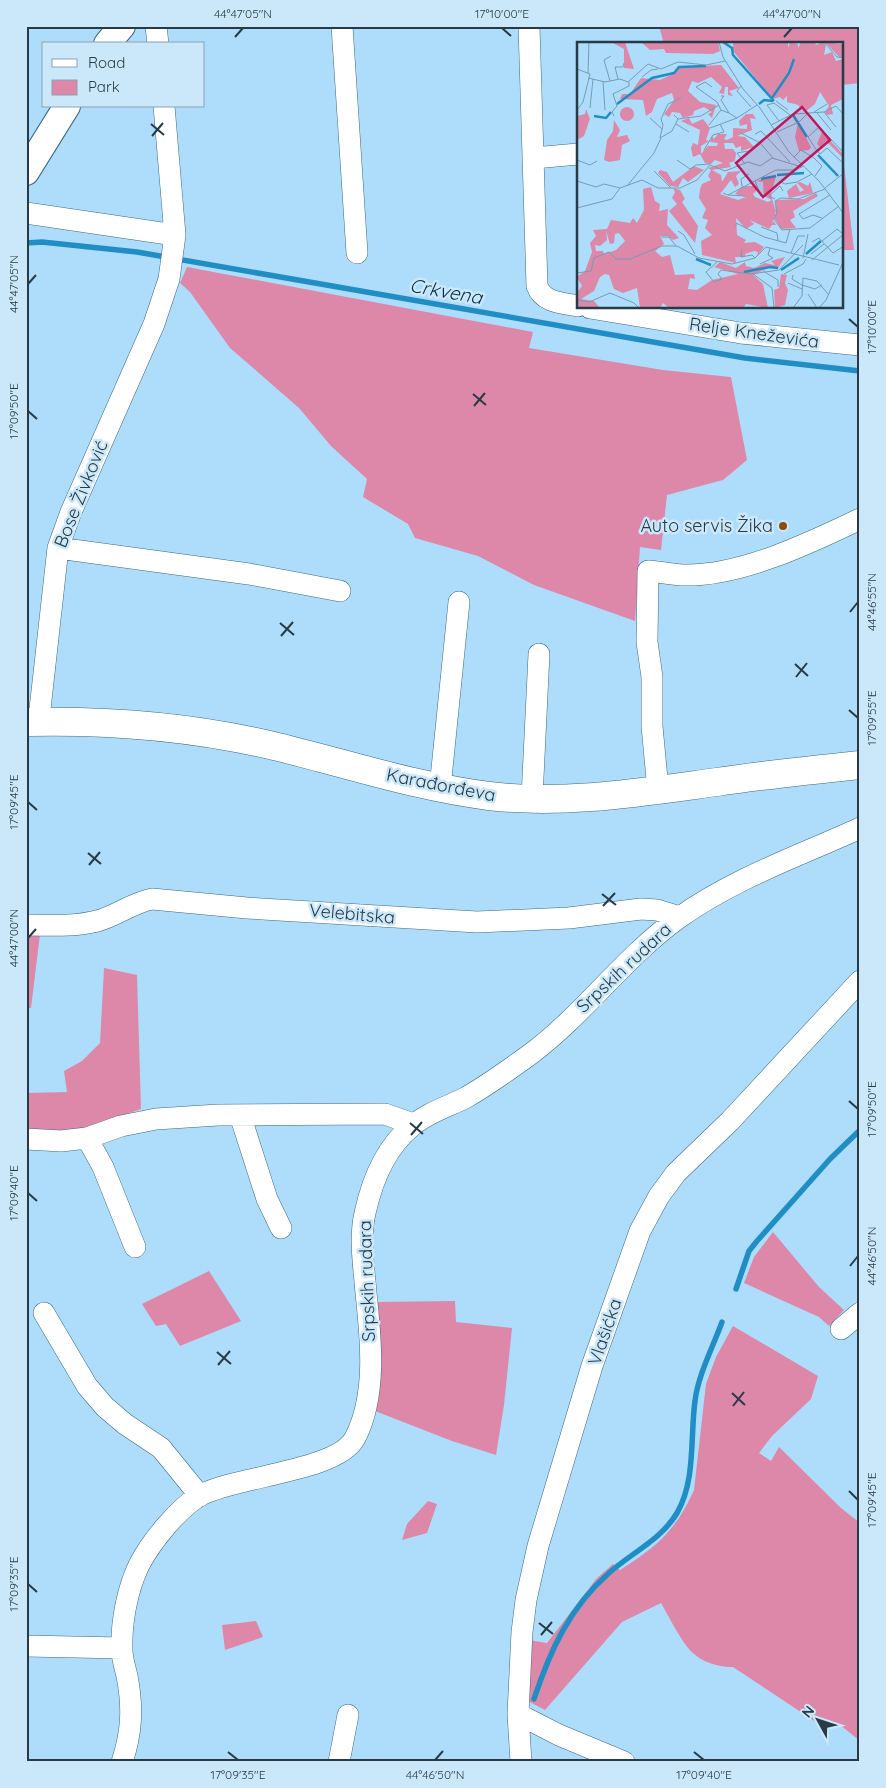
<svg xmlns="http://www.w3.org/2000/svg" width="886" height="1788" font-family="Quicksand,sans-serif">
  <rect width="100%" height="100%" fill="#adddfb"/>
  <path fill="#dd88a9" d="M659,26H860V83L842,85V44H664Z
    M842,148L854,250H842Z
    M187,267L533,332L529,348L663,370L731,377L747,460L723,480L667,495L661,550L640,547L635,621L534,585L478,556L415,538L408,524L363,497L367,479L331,446L299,408L230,348L190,292L180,283Z
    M26,931L40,934L31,1008H26Z
    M104,968L137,975L141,1109L83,1129L56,1132H26V1093L67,1092L64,1071L82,1061L100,1043Z
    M773,1232L819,1287L844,1310L829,1326L819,1317L744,1283L754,1257Z
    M209,1271L241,1321L180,1346L166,1324L156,1326L142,1304Z
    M455,1301L456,1322L512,1328L504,1405L496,1455L452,1441L375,1411L377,1302Z
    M733,1326L818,1376L811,1399L772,1436L759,1453L771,1461L779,1447L841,1508L860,1523V1741L839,1724L825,1728L733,1667C721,1668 702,1662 693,1653C683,1645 668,1615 661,1603L622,1622L545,1710L526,1700L528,1640L547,1643L597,1578L613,1564L620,1570C657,1546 675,1532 694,1490L706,1384L716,1357Z
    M428,1501L437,1504L427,1533L402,1540L407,1524Z
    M256,1621L263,1637L225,1650L222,1625Z"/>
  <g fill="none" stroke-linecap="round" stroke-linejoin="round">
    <path stroke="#208ec4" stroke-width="5.5" d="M26,243L42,242L137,252L745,358L860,371
      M736,1289L749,1251L757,1241L830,1159L860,1130
      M534,1699C550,1651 569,1608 609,1573C631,1553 661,1540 677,1513C696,1480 690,1437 695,1401C698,1375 713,1347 722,1322"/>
    <g stroke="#3d6983" stroke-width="22">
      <path id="minor" d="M156,26L158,44
        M342,26L357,253
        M529,26L537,286C543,303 563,303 578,306
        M534,158L578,154
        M26,213L175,235
        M590,308L741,333L860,345
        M58,548L249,574L340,591
        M41,722L40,709L58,548L71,512L154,324L169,279L175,235L164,106
        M440,788L459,602
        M658,790L652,726V677L647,642L648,571C659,572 671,574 682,575C739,577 810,543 860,519
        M532,798L539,654
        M26,925C50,925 74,927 97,921C116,916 132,903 152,899L247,908L477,922L569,918L641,909L657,910L680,917
        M240,1115L267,1199L281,1228
        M87,1138L103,1167L135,1247
        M26,1139L61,1141L87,1138L121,1126L156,1119L218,1115L385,1114L413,1124
        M44,1313L87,1386L105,1407L125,1424L161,1448L200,1496
        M841,1329L860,1313
        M26,1646L122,1648
        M518,1714L559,1735L624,1762
        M122,1762C132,1732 133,1707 127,1676C125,1667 122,1659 122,1650C121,1623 127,1590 139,1565C151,1542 178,1508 201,1495C237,1476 338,1471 355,1438C377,1396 371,1339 366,1293C364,1267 359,1239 365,1213C372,1181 386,1147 412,1126C427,1113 447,1107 465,1098C488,1085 510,1069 532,1053C585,1013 625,956 680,917C735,878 799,856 860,828
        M339,1762L348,1715
        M521,1762L518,1714L522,1632L526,1600L538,1546L592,1366L640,1231L659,1196L676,1173L730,1121L860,981"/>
    </g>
    <g stroke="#3d6983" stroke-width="28">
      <path id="tertiary" d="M107,44L122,26
        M26,172L67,106"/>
    </g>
    <g stroke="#3d6983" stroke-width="29">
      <path id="primary" d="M26,722C111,720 196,727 278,747C348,764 417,787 489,796C564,805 642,792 717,782C764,775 812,770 860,765"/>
    </g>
    <use href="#minor" stroke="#fff" stroke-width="21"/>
    <use href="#tertiary" stroke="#fff" stroke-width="26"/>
    <use href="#primary" stroke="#fff" stroke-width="28"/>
  </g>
  <path fill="none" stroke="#273a46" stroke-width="2" d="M502,28L511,36M235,37L243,28M784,37L792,28M151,124L164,135M152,136L163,123M28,284L36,275M849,319L858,327M473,394L486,405M474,406L485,393M28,411L37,419M850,612L858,602M280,623L294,635M281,636L293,622M795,664L808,676M796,677L807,663M849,710L858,718M28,802L37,810M88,853L101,864M89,865L100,852M602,894L616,905M603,906L615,893M28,938L36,929M849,1101L858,1109M410,1123L423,1134M411,1135L422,1122M28,1193L37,1201M850,1266L858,1256M217,1352L231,1364M218,1365L230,1351M732,1393L745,1405M733,1406L744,1392M849,1491L858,1500M28,1584L37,1592M539,1623L553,1634M541,1635L552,1622M228,1752L238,1760M694,1752L704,1760M435,1760L443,1751"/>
  <circle fill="#8a4a12" stroke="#cbe8fa" stroke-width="2" cx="783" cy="526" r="5"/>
  <g text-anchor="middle" stroke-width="5" stroke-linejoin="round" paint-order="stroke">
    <g font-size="18" fill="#273a46" stroke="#cbe8fa">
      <text transform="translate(754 333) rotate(8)" y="6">Relje Kneževića</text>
      <text transform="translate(81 494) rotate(-68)" y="6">Bose Živković</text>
      <text transform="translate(441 785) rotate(11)" y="6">Karađorđeva</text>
      <text transform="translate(352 914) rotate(5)" y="6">Velebitska</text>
      <text transform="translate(624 968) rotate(-43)" y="6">Srpskih rudara</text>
      <text transform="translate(367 1281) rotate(-92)" y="6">Srpskih rudara</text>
      <text transform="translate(605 1332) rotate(-71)" y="6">Vlašićka</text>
    </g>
    <g font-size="18" fill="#273a46" stroke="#cbe8fa" text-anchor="end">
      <text x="773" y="532">Auto servis Žika</text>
    </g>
    <g font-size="19" font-style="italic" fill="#022f45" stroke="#cbe8fa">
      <text transform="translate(446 291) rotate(10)" y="7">Crkvena</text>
    </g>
  </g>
  <g transform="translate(577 42)">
    <rect width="266" height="266" fill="#adddfb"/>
    <path d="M34,0H48L57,27L47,26V7ZM64,0H141L143,9L136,12L89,11L87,7L73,8ZM156,0H211V6L213,0L221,2V6L224,0H238L239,3L246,0L249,3L247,13L255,10L259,19L266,17V57L254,63L256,72L250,73L248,70L252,64L243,50L238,62L228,70L221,63L210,60V54L206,58L203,55L196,57L198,54L195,56L156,9ZM248,0L265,2L266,16H263ZM144,23L162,46L152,49L156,54L151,53V45H148L147,52L142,51L145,45L134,35L121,41L115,39L111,49L123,60L139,63L135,76L131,72L135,70L127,65L117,69L116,73L106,76L103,71L95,70L92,75L87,72L97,58L95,51L80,57L75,70L69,74L66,58L43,57L45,52H53L64,36L83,38L98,31L103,25ZM43 72a7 7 0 1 1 14 0a7 7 0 1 1-14 0ZM9,67L13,77L7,94L0,98V74L8,72ZM169,72H176L179,77L173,76L175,88L160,94L168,95L177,105L164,109V104L159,106L156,101H147L148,107H156L159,111L158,119L152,121L154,125L135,128L144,133L145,140L151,130L164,129L159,134L162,142L158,145L154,138L143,152L161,158L169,155L158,152L165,144H179L180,148L176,152L178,155L191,160L195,158L187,154L186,140L179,139L199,134L194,152L199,171L195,182L197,179L199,183H195L192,187L173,178L177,182L169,187L159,176L160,193L169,198L167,201L178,200L187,205L180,214L181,210L177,209L168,212V215H158L159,221L125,213L124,199L135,193L128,186L131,178L125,176L129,167L122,156L123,147L125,142L134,138L131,134L134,128L131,126L146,121L138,118L134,122L128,121L123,112L116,115L114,106L116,101L121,103L123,88L104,79L112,76L115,82L126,77L133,86L129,98L132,99L124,104V112L131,104H140L141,101L133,100L135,94L137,97L141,92H150L147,97L150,98L156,95V86L170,87V82L163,84L162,79ZM37,78L43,88L40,95L50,93L53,99L45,103L43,118L32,120L27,118L30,98L36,89ZM221,81L234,105L232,108L222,109L218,95ZM245,90L266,112V116L249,99L243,105L240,102ZM117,124L127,128L111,140L106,136L101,145L93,144L81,131L83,128L90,130L96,140ZM223,140L231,144L233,140L236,151L212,156L210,149L219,142L223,150L227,148L220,141ZM74,145L78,159L83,162L82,169L91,167L90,183L102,196L96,198L91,194H83L87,202L78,209L85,215L93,213L98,233L117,232L118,237L113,236L111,247L120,248L135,238L161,232L137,225L134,228L143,220L159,226L168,220L169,224L177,226L188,221L198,223L194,219L208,215L201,226L194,225L176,233L186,242L191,266L169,262L166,266H92L86,261L83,266H63L60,246L46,251L37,247L32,233L28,232L23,235L17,249L4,257L17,259L22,265L0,266V250L5,244L0,235L8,229L15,210L13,201L19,194L16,188L30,187L34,178L53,181L56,176L60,181L67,168L66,147ZM29,189L33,202L37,201L38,192L42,191L48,199L39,208L27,212L26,209H19L18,203L23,204L30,198ZM96,146L103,148L108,157L105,160L121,184L118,201L92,169L100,162L95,156L98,150ZM239,151L241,154L216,169L218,175L213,178L219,186L204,187L198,177L199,158L227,157ZM204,232L210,233L208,241L211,248L208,263L198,266L197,248L202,246Z" fill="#dd88a9" fill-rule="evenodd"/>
    <path fill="none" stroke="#208ec4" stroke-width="2.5" d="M146,0L155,6L156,13L197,59M195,56L212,31L217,17M40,62L75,36L97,31L102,25L129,24M182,62L187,58L196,59M216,73L230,95M17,74L29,76L34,70M241,113L261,134M200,133L227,131M184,137L199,134M229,212L244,199M119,217L134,223M204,228L222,216M167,230L192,225L201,226"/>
    <path fill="none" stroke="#779cb3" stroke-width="1" d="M142,0L146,15L166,47L183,66L212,110L242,139L267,172M247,0L260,15L267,16M0,27L13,32L6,60L0,68M11,31L12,0M65,35L74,28L81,27M11,36L28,40L43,37L51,40L71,22L84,27L101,20L129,23L148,19M41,37L38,25H46L47,21M26,39L28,68M33,39L27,18L34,14M164,44L160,49L174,65M135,45L128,40L119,45L140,60L144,68M144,54H147L144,58L152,71L160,76L180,63M199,59L211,68M13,66L16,37M237,70L250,62M247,70L259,85M229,71L267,111M240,71L254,88M97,73L101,77L124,74L142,63M37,74L35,70L40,64L36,52L52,44V40M73,76L85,87M101,77L95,89L83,96L86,83L84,77L91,62L104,56M202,79L190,63L197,61L213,73M99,82L112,90M132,83L144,68L152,71M194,83L216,72L247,70L259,64L267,73M242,85L231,95L238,106L243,112L250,106L267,122M133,86L160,76M200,90L222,80L230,72M164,91L183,101L196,116M178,92L184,89L213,120M127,108L136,93L147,90L143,82M217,115L224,108L237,116L245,124L238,134M0,118L13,123L20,119M100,118L113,127L119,123L133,122M168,122L160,111L171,109M77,129L94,146M0,139L19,145L27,142L43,146M178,139L184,154M202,139L208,142L220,140L235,132M50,144L77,111L84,96M165,144L164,137L172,132M248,146L267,131M146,151L151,153L199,128H219L226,124M151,153L168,154M204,156L198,159L200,171L197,177L205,188L233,186L262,164M204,156L221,157L248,147M198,157L192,154L203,144L206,149M0,166L35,157L43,146L65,138L81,146H103L120,138L133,123L148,129L171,120L183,124L195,116L225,125M245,176L236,173L226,177L222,172L253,153M159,184V181L187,195L209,201L213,187M184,185L200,191L201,199M101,189L107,193L118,212M84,195H92L99,204M245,199L260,187L267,193M235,200L242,196L256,211L267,204M165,207L164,215L175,213L178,216M214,211L221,194H228M234,212L247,202M226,216L231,192M235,218L267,192M140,220L129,230L137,240L145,237L141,232L144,228L174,232L202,228L226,203M183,222L196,216L191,213L193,206M186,229L201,238V245M0,231L14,229L17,216L32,210L39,217H53L85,204H100L122,216L155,222L178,216L189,205L262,223M176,232L195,246L197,266M207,232L226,222L229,217M216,233L215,237L225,243L238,247L245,243M211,241L225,247M231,252L240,266M0,258L12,260L33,251L57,261L62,266M216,266L225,254L226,236L240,239L251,252M242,266L249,258L267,218"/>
    <path fill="#c2185b" fill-opacity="0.15" stroke="#c2185b" stroke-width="2.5" d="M225,65L253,98L186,155L159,121Z"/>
    <rect width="266" height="266" fill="none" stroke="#273a46" stroke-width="2.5"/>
  </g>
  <rect width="886" height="1788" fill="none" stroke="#cbe8fa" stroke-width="55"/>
  <rect x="42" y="42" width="162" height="65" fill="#cbe8fa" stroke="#89a2b2"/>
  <rect x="52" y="59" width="25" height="8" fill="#ffffff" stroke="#89a2b2"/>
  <text x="88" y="68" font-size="15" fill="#273a46">Road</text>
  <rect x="52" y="80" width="25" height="15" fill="#dd88a9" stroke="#89a2b2"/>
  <text x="88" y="92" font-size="15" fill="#273a46">Park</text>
  <g transform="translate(818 1720) rotate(310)" stroke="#cbe8fa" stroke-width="4" paint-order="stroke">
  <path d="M0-4L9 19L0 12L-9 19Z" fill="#273a46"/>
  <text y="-8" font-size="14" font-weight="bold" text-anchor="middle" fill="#273a46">N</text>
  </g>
  <rect x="28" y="28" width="830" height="1732" fill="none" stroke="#273a46" stroke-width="2"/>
  <g font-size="12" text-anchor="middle" fill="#273a46">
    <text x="243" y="18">44°47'05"N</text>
    <text x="502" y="18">17°10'00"E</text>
    <text x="792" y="18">44°47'00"N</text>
    <text transform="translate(14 284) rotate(-90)" y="4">44°47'05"N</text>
    <text transform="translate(872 327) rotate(-90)" y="4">17°10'00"E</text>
    <text transform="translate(14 411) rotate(-90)" y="4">17°09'50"E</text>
    <text transform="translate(872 602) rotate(-90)" y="4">44°46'55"N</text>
    <text transform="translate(872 718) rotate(-90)" y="4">17°09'55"E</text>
    <text transform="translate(14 802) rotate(-90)" y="4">17°09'45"E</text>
    <text transform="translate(14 938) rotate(-90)" y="4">44°47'00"N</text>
    <text transform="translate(872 1109) rotate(-90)" y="4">17°09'50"E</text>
    <text transform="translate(14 1193) rotate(-90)" y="4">17°09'40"E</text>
    <text transform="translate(872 1256) rotate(-90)" y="4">44°46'50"N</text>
    <text transform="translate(872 1500) rotate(-90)" y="4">17°09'45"E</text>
    <text transform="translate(14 1584) rotate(-90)" y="4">17°09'35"E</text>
    <text x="238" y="1779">17°09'35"E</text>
    <text x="435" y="1779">44°46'50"N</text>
    <text x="704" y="1779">17°09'40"E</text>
  </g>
</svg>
